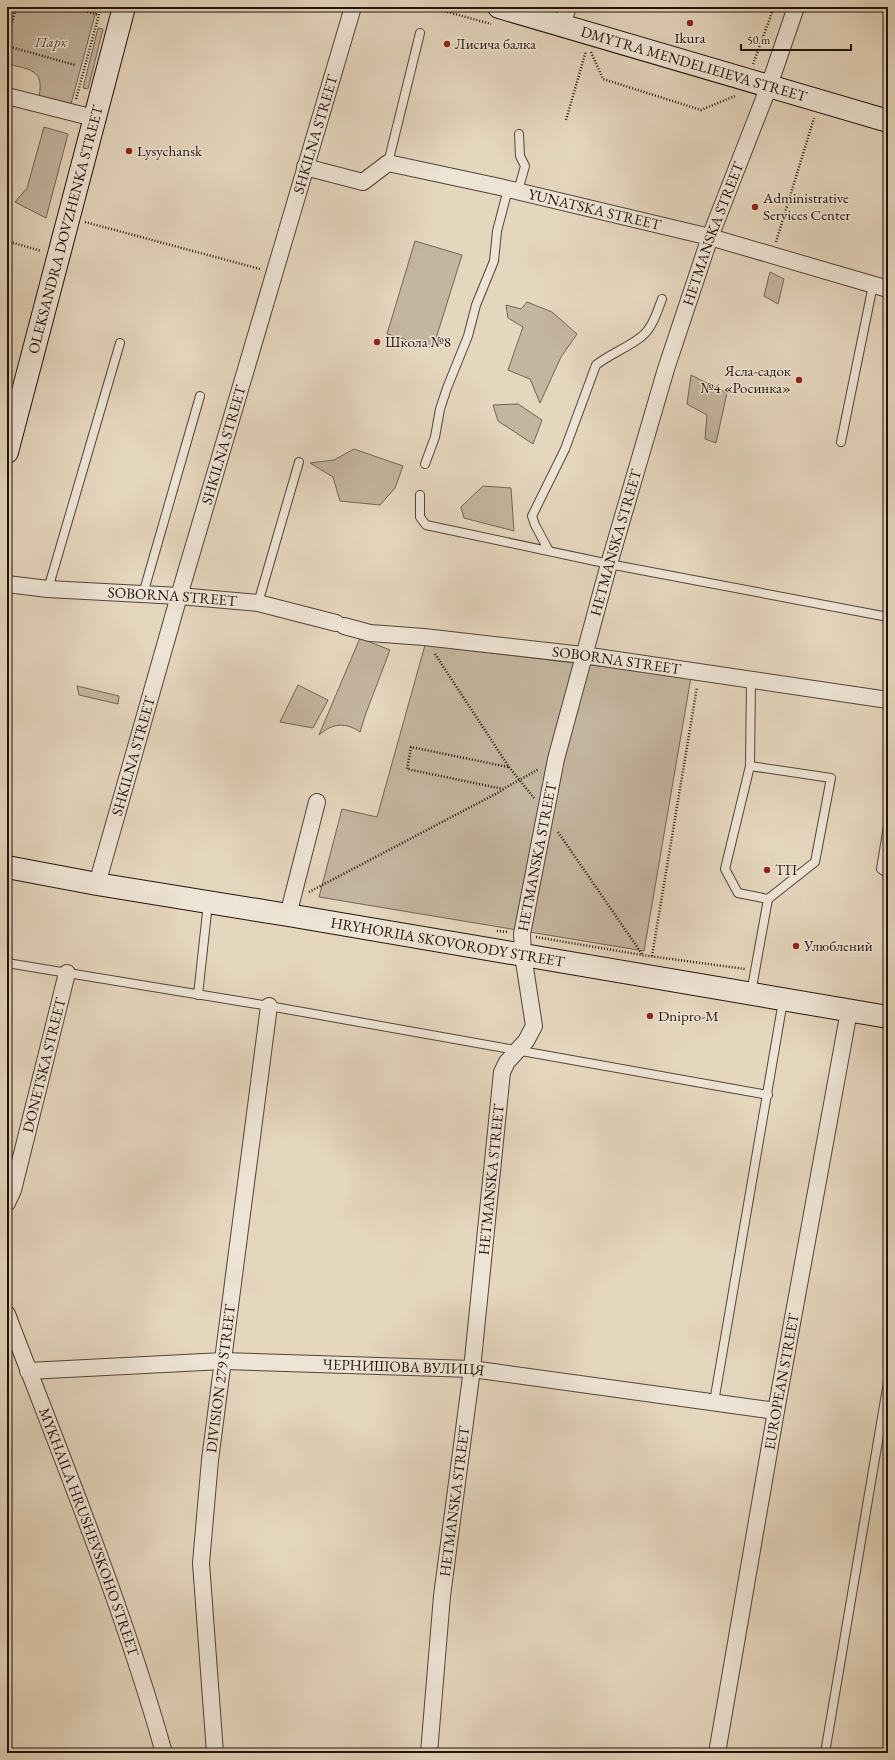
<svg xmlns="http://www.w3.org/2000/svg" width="895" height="1760" font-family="'EB Garamond',serif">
  <rect width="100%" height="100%" fill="#e5d6be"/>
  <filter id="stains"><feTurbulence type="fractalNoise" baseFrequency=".005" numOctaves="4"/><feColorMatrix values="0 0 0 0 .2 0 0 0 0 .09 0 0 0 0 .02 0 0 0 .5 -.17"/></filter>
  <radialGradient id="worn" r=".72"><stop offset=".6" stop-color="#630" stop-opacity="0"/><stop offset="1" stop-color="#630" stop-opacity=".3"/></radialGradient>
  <path fill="#c4b59f" stroke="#726454" d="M7,7H97L71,104L39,96C45,69 28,69 7,64Z
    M98,28L103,29L88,89L83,88Z
    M44,127L68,134L46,218L15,202L27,188Z
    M415,241L462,255L433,348L387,334Z
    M770,272L784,279L778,304L764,296Z
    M527,302L552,312L577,334L561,357L540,403L530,379L508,370L523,327L508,318L506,305L521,309Z
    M691,375L727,393L716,443L705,439L707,415L687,404Z
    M518,404L542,420L533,444L498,421L493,405Z
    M354,449L403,466L395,488L380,505L340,501L333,477L310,463L334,460Z
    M483,486L511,488L514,531L464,518L461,507Z
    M360,638L390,650L366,713L360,732C346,722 332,723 319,735Z
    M425,645L691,677L644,951L319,897L342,809L377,817Z
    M298,685L328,700L313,728L280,722Z
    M77,686L119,696L118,704L79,695Z"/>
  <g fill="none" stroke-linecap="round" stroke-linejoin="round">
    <g stroke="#524437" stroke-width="10">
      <path id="lane" d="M388,163L420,33
        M518,191L525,166L520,156L519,134
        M841,442L873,285
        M425,464L435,437L440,409L447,388L468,336L476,305L494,261L497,231L508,189
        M420,495V517L426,525L609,564L888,617
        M549,551L535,525L532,516L565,449L596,365C610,354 627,348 641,337C652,329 657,312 662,299
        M48,589L120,343
        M143,594L200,396
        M258,603L299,462
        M751,679L750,766L831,778L815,862L768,899L751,993
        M750,766L725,869L738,893L768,899
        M888,826L881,869L888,874
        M7,963L269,1006L768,1095
        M198,995L208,903
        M714,1402L783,1001
        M825,1753L888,1382"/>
    </g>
    <g stroke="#524437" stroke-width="18">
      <g id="street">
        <path d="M562,25L568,7"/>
        <path d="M7,96L94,118"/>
        <path id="s1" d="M305,167L363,182L388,163L500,187L710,237L888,289"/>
        <path id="s2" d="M7,584L48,589L179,596L258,603L336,623"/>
        <path id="s3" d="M344,626L370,633L424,637L583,655L888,700"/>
        <path id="s4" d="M97,884L179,596L353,7"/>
        <path d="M288,915L317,802"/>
        <path id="s5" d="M7,1203L13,1190L67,973"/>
        <path id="s6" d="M7,1314C62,1459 122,1603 164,1753"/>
        <path id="s7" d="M28,1371L223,1361L472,1369L776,1411"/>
        <path id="s8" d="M215,1753L201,1563L210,1460L269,1006"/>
        <path id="s9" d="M429,1753L442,1596L472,1369L502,1072L507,1062L526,1041L534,1026L523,955L522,934L556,759L609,564L666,369L710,237L769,86L796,7"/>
        <path id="s10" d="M717,1753L776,1411L849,1011"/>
      </g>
    </g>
    <g stroke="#21130a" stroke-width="24">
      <g id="secondary">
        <path id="s11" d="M499,7L888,121"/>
        <path id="s12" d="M7,452L124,7"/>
        <path id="s13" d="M7,867L97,884L288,915L888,1017"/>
      </g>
    </g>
    <path stroke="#21130a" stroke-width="2.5" stroke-dasharray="1 2" stroke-linecap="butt" d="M70,7L99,15
      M430,7L491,24
      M7,43L16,7
      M7,46L75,65
      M591,52L603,79L701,110L735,96
      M753,64L774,7
      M76,99L101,7
      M566,120L586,51
      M85,222L260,269
      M7,241L41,251
      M776,242L814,118
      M435,654L509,767L534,798
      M508,767L411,747L407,769L503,789L539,769
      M558,832L642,954
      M309,892L503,790
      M497,931L508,932
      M536,937L642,955L745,969
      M652,956L697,687"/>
    <use href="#lane" stroke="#eee4d5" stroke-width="8"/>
    <use href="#street" stroke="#eee4d5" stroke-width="16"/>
    <use href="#secondary" stroke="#eee4d5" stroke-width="22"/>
  </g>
  <g fill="#8f2418" stroke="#eee4d5" stroke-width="1.5">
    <circle cx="690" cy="23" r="4"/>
    <circle cx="447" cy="44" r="4"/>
    <circle cx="129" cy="151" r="4"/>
    <circle cx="755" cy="207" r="4"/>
    <circle cx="377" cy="342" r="4"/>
    <circle cx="799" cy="380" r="4"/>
    <circle cx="767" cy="870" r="4"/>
    <circle cx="796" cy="946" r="4"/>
    <circle cx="650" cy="1016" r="4"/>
  </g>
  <g text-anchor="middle" stroke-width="3" stroke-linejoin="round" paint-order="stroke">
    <g font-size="15" fill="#21130a" stroke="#eee4d5" text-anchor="start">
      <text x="690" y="43" text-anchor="middle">Ikura</text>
      <text x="455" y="49">Лисича балка</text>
      <text x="137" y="156">Lysychansk</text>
      <text x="763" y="203">Administrative<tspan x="763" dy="17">Services Center</tspan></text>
      <text x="385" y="347">Школа №8</text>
      <text x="791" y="376" text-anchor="end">Ясла-садок<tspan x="791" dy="17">№4 «Росинка»</tspan></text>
      <text x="775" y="875">ТП</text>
      <text x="804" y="951">Улюблений</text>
      <text x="658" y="1021">Dnipro-M</text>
    </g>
    <g font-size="15" font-style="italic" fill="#5a4c3e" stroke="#eee4d5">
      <text x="51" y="47">Парк</text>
    </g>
    <g font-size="15" fill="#21130a" stroke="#eee4d5">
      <text dy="5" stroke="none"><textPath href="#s11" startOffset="203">DMYTRA MENDELIEIEVA STREET</textPath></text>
      <text dy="5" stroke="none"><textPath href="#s4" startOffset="781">SHKILNA STREET</textPath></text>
      <text dy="5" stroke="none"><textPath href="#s1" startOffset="303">YUNATSKA STREET</textPath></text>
      <text dy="5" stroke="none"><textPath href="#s12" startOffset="230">OLEKSANDRA DOVZHENKA STREET</textPath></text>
      <text dy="5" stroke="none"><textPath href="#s9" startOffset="1561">HETMANSKA STREET</textPath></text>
      <text dy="5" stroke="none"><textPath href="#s4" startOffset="457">SHKILNA STREET</textPath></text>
      <text dy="5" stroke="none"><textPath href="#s9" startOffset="1237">HETMANSKA STREET</textPath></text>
      <text dy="5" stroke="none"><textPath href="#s2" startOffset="166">SOBORNA STREET</textPath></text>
      <text dy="5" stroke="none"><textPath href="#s3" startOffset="275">SOBORNA STREET</textPath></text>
      <text dy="5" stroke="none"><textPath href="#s4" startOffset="133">SHKILNA STREET</textPath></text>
      <text dy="5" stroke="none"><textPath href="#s9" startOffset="913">HETMANSKA STREET</textPath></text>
      <text dy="5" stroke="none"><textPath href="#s13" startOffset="447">HRYHORIIA SKOVORODY STREET</textPath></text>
      <text dy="5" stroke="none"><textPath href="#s5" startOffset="143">DONETSKA STREET</textPath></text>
      <text dy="5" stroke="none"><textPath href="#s9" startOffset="577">HETMANSKA STREET</textPath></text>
      <text dy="5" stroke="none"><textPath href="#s7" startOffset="376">ЧЕРНИШОВА ВУЛИЦЯ</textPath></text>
      <text dy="5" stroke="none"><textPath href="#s8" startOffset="376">DIVISION 279 STREET</textPath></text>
      <text dy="5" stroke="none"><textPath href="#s10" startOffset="377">EUROPEAN STREET</textPath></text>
      <text dy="5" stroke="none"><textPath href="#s9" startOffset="253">HETMANSKA STREET</textPath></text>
      <text dy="5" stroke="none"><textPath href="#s6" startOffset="233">MYKHAILA HRUSHEVSKOHO STREET</textPath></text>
    </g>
  </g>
  <rect width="895" height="1760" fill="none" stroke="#e5d6be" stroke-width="24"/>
  <rect x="8" y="8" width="879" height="1744" fill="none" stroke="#21130a" stroke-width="2"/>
  <rect x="12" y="12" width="871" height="1736" fill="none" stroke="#21130a"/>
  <path d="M741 44v6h110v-6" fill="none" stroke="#21130a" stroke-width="2"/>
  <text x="747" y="44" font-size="12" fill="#21130a" stroke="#eee4d5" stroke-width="3" paint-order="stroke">50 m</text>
  <rect width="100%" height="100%" filter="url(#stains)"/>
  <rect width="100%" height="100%" fill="url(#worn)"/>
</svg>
